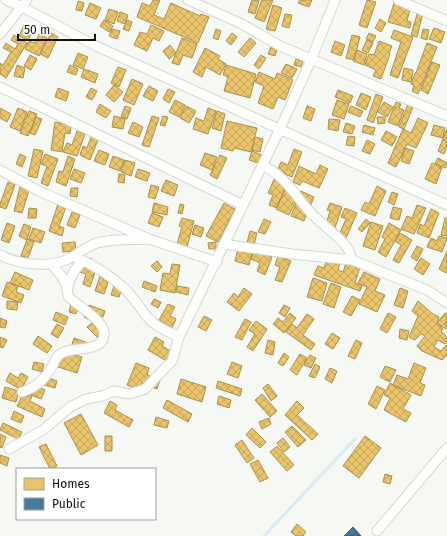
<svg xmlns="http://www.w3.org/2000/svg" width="447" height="536" font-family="'Fira Sans',sans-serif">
  <defs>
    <pattern id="homes-cross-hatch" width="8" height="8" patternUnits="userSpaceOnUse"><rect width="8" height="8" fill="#e9c46a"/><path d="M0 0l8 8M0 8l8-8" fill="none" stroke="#c7a75b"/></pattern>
    <pattern id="public-cross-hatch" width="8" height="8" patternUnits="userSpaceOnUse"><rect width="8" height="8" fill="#457b9d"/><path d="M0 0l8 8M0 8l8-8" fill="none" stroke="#38637e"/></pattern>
  </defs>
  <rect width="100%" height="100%" fill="#f6f9f3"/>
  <path fill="url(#homes-cross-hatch)" stroke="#a88f4e" d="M153,0H160L154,15L164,19L171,3L200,16L201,14L209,17L198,43L137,17L142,3L150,6Z
    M252,0H259L255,14L248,12Z
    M262,0H273L264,22L255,18Z
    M300,0H312L309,7L298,3Z
    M367,0L376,2L367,28L359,25Z
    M395,0L411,5L407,21L411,22L410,28L388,22Z
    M78,1L84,3L82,11L76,10Z
    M90,3L101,8L96,19L85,15Z
    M273,5L282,8L275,31L266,29Z
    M109,9L118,12L114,24L105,20Z
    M418,11L423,13L417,37L411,35Z
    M120,12L128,15L125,24L117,21Z
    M285,14L292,15L289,28L282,26Z
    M380,19L386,23L381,32L375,28Z
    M104,20L113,26L109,32L100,26Z
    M127,20L132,22L129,31L123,29Z
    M24,25L34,30L28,40L19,36Z
    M151,25L164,31L159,41L153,38L147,51L134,45L140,32L147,34Z
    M434,28L445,32L441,43L429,39Z
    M112,29L120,31L117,39L109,36Z
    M216,29L221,31L218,40L213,38Z
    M423,29L429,30L427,40L421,38Z
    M394,30L413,37L398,78L390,75L401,42L391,38Z
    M51,33L58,37L48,58L40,54Z
    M232,33L237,37L231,45L226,41Z
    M369,33L376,36L373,42L366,39Z
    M39,34L47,38L39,56L25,49L29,41L35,43Z
    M14,35L27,43L6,78L0,74V63L3,65L11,52L3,48L6,43L15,49L18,44L11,40Z
    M352,35L360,37L354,60L346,58Z
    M182,38L197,44L192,58L183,55L179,65L172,63Z
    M250,38L256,43L244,57L238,52Z
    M367,40L373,43L368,53L362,50Z
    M335,41L345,45L341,56L331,52Z
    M379,41L392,46L389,53L390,54L381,79L373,76L376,70L365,65L369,54L374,55Z
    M427,43L437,47L418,94L412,91L414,85L411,84L415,73H416Z
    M170,45L176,53L169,59L163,51Z
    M271,47L277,49L275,56L268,54Z
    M205,48L220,56L218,59L226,64L220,75L206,67L202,77L193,72Z
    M357,50L367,54L364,65L353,61Z
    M78,53L88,57L83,69L73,65Z
    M30,55L37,59L31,70L24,66Z
    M261,55L266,58L259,69L254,65Z
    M296,59L303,61L301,67L294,65Z
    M432,62L440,65L428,94L421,90Z
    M286,64L297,69L292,78L281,73Z
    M17,65L25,68L23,78L14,76Z
    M70,65L78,69L76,75L67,72Z
    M226,65L256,74L250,98L224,91L228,77L223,75Z
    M118,67L126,70L119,87L111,83Z
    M404,68L413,70L411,82L402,80Z
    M84,69L98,74L95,83L81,77Z
    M259,72L275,79L277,73L293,80L285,100L278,97L273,109L258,103L264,86L255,82Z
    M132,79L143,84L134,105L123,100Z
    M114,85L123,92L114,102L106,95Z
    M149,86L158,91L153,101L143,96Z
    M58,88L69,92L66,101L55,97Z
    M91,88L97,91L92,100L86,97Z
    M168,89L175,92L169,103L163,99Z
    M338,90L353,96L350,103L335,97Z
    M361,93L371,97L366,110L356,105Z
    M376,94L383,97L373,123L367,120Z
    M175,100L185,105L179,117L169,112Z
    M337,100L349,104L344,119L332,115Z
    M384,102L393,107L387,117L378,112Z
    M396,102L401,104L399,108L404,110L398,126L388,122Z
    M100,104L111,111L106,118L96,112Z
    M408,104L413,107L404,129L399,127Z
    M125,106L131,108L127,119L121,117Z
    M186,106L196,111L189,123L180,118Z
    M307,106L315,109L311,121L303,118Z
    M351,106L363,111L360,117L348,112Z
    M0,108L11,114L7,122L0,118Z
    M18,108L27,112L20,131L10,127Z
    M208,108L216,111L208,134L193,129L196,118L204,121Z
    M29,111L37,114L28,136L20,133Z
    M217,111L225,114L221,131L212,128Z
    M114,116L125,119L123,129L112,127Z
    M152,116L159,118L149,147L142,145Z
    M163,116L168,117L165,126L160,125Z
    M36,117L42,119L35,135L30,133Z
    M377,117H385V123L378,124Z
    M418,118L428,123L416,148L407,144L396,167L388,163L403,129L411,133Z
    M329,119L340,120L338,131L328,129Z
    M227,121L257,128L251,152L234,148L233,151L221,148Z
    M55,122L71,125L70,134L65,133L62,152L51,150Z
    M133,122L143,127L139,137L128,133Z
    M346,123L355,126L352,134L343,132Z
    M364,125L375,128L373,135L362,132Z
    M434,125L445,128L443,138L431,135Z
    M447,129V146L444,154L438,151Z
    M77,131L85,134L77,156L63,152L67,143L72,145Z
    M386,131L397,137L392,146L381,140Z
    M348,136L355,137L354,146L346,145Z
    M91,137L98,140L90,160L80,155L83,146L87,148Z
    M255,137L263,139L260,152L252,150Z
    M367,140L375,144L370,154L362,151Z
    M405,148L414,151L409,164L401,161Z
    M34,149L43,151L37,178L28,176Z
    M294,149L302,152L292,177L277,171L281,162L288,165Z
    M99,150L109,154L105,165L94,161Z
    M252,151L264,156L261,164L249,160Z
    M205,153L217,157L212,170L200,165Z
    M20,154L26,157L22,167L16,164Z
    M45,154L58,159L48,186L41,183L47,166L41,164Z
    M220,155L227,158L217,179L210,175Z
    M68,156L75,159L66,186L56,182L59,171L63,172Z
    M113,156L124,160L120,171L109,167Z
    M438,158L447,163L445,168L435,163Z
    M125,160L135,163L131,176L121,172Z
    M432,163L442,167L436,184L425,179Z
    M320,165L328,169L319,188L302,181L300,185L293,182L299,166L316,174Z
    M74,169L85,173L81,183L70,179Z
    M138,169L150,173L147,181L135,177Z
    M119,174L125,175L124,183L118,182Z
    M276,175L288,180L277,208L269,205L273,195L268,193Z
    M166,180L178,185L174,196L161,191Z
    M8,182L15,185L6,209L0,207V204Z
    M151,185L159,187L155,199L148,197Z
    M287,186L300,192L289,215L276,209Z
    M377,186L386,191L375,216L361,210L365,202L369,204Z
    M20,187L29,190L22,213L14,211Z
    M71,188H78L77,197L70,196Z
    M301,191L314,197L304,221L291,216Z
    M392,192L398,194L394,205L388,202Z
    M154,203L168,207L167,215L152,212Z
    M224,203L235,209L218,242L206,236Z
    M330,203L342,207L334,231L325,228L330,211L327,210Z
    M58,204L66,207L59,226L64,228L62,236L49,231Z
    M180,204L184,205L182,214L178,213Z
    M417,205L426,208L414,234L401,229L407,216L412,218Z
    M393,207L402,209L399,220L390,218Z
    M29,208L37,209L36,218H28Z
    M345,208L357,213L346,238L339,235L346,219L341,217Z
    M431,209L439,213L429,238L417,233L420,224L424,226Z
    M72,212L80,215L75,228L67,225Z
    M152,213L163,217L159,227L148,223Z
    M182,218L194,221L187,247L177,244L182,227L179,226Z
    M445,218H447V236L441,235Z
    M264,219L271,222L265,234L258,232Z
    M366,219L370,223L362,232L358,229Z
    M371,222L383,226L375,250L363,246Z
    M7,223L15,226L9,243L1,240Z
    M389,223L401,230L386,257L378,252L385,239L382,237Z
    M24,224L31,227L27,240L19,236Z
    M195,225L204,228L201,237L192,234Z
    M33,228L45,232L41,243L29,239Z
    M250,231L257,233L249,265L235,261L238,248L245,250Z
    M400,233L412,240L399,263L393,260L401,245L395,241Z
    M439,236L447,238L442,252L427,247L431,238L437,241Z
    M27,239L34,242L28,258L21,256Z
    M75,242L76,251L63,252L62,243Z
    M216,242V249H209L208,243Z
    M417,246L423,249L417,261L411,257Z
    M254,250L272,257L265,275L257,271L260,263L251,259Z
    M447,251V271L446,273L439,269Z
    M278,256L291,261L282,282L275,280L280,267L275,265Z
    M328,256L341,260L338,270L343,272L346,263L360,267L355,283L362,286L360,291L314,275L318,266L324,268Z
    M85,257L92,259L89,267L96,269L90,287L83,284L86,274L80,272Z
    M421,258L430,264L423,275L414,269Z
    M157,261L162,267L157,272L151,266Z
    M172,264L180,265L175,293L160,290L163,273L170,274Z
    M15,272L33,280L29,290L10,283Z
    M364,272L380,279L375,291L385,295L377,312L359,304L367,287L358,283Z
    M101,273L110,276L104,294L95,291Z
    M313,278L327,283L322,301L307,297Z
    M144,281L157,286L155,292L142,287Z
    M7,282L18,286L16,292L24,295L21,303L2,296Z
    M115,283L123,286L119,297L111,295Z
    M331,283L341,287L334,308L323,304Z
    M177,286L189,288L188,295L176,292Z
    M244,288L252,294L239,311L227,302L234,293L238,297Z
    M400,288L408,291L403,308L394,305Z
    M352,296L360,300L351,316L343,312Z
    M154,299L161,302L158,308L151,304Z
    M7,301L18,302L17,310L7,309Z
    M418,301L433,314L439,317L437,323L443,329L441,331L447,337V342L445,344L438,340L434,347L441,351L446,345L447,346V355L442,360L422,351L417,346L425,336L421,334L415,340L409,337L418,316L412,311Z
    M71,303L79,305L76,314L69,312Z
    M168,304L175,307L170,316L176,319L172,328L159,320Z
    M89,305L105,311L103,317L95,314L92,321L84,317Z
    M284,305L290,308L285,317L279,313Z
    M56,312L68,317L65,325L53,320Z
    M290,313L296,318L284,333L273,324L278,318L283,322Z
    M388,313L396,317L387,333L380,329Z
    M445,313L447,314L446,329L437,323Z
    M307,314L314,319L303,335L315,344L311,350L286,332L292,324L297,328Z
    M204,316L212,320L206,331L198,327Z
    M0,318L7,321L5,328L0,327Z
    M245,319L251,322L242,340L235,337Z
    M94,321L105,331L98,338L87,327Z
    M256,321L267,329L253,351L247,347L255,334L249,330Z
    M57,324L64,328L58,338L51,334Z
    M400,329L409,331L407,340L399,338Z
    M332,333L340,338L333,349L325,344Z
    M38,336L52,346L47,353L33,344Z
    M0,337L7,340L3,348L0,347Z
    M155,337L164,342L162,346L176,354L170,363L148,350Z
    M74,338L88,343L85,352L71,347Z
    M268,340L275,342L273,355L265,353Z
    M356,340L362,343L355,359L348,356Z
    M64,352L82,357L77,373L49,364L52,356L62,359Z
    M284,353L289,357L283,366L278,363Z
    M300,354L307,358L297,375L290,370Z
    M310,355L316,358L311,368L304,365Z
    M34,362L44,364L42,372L32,369Z
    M232,362L242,366L238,378L227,374Z
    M136,363L149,368L147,375L160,380L157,389L142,383L139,390L127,385Z
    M414,363L426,368L420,383L425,385L421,396L393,385L397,375L408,379Z
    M315,364L320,367L315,378L309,376Z
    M385,366L396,370L390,382L380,377Z
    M330,368L337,371L332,383L325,379Z
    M10,373L18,378L21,373L28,377L21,390L6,381Z
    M41,375L57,381L55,388L38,383Z
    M181,379L206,387L202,402L177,394Z
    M218,381L242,389L240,396L216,388Z
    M390,383L411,395L403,409L411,413L406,422L384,410L390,398L384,395Z
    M268,384L277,396L271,401L263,388Z
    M35,386L45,390L41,399L31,395Z
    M377,386L385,390L376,409L368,404Z
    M5,387L19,391L16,402L2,398Z
    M24,392L32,396L30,401L45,409L42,417L17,406Z
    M262,394L277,411L270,417L255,400Z
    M219,396L231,400L229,408L217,404Z
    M167,400L192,414L188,422L163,408Z
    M110,401L117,405L115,410L133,420L129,427L104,413Z
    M297,401L304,408L297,415L318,434L312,440L285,415Z
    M14,411L24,416L21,423L11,419Z
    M81,414L98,445L81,455L64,423Z
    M156,417L169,421L167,428L154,425Z
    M269,418L271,424L262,429L259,422Z
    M3,423L22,432L18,439L0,430Z
    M292,426L306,440L298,447L285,432Z
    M252,428L266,442L260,448L246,435Z
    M0,434L6,437L2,448L0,447Z
    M105,436H112V451H105Z
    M365,436L381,448L359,478L343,466Z
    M283,438L290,447L284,452L277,443Z
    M242,440L254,458L247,463L235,445Z
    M46,444L57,466L52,469H50L39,447Z
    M277,446L294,465L287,471L270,452Z
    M0,455L9,458L7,466L0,463Z
    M258,460L268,478L260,482L250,464Z
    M385,474L392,476L390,484L383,482Z
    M297,524L306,532L303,536H296L291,532Z"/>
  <path fill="url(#public-cross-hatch)" stroke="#355c72" d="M353,527L361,536H344Z"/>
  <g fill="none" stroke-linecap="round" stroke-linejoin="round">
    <path stroke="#dae8f8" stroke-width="3" d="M264,536L355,439"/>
    <g stroke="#d2d5d1" stroke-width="11">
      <path id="minor" d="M6,0L22,7L96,46L447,205
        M188,0L242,24L280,46L447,116
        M398,0L447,21
        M0,34L27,0
        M0,87L243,205
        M263,166C286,175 297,200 315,217C325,227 340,236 348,249C350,252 351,257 352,260
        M0,170L41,192L149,239L217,262
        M224,244L292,254L352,260L427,290L447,303
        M0,255C18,264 46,268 66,260C78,255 88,244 101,242C116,239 132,240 147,239
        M73,256C92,264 110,275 125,289C134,298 141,310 150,320C158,328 169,332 179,337
        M68,288C70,276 75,269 83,261
        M22,392C37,387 45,379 53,365C55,362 55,359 57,357C67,345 94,353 102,341C113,323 77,307 68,296C67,282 61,274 51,264
        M9,449L43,430L70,407L86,399L102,396L114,391L129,394L145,389L172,361L179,337L280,129L311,60L335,0
        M377,531L447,448"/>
    </g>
    <use href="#minor" stroke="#fefefd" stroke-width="9"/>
  </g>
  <rect x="16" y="468" width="140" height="52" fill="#ffffff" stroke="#9fa09f"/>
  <rect x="24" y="478" width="20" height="12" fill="#e9c46a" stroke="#9fa09f"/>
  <text x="52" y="488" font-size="12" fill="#10120e">Homes</text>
  <rect x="24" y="498" width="20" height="12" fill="#457b9d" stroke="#9fa09f"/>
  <text x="52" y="508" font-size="12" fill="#10120e">Public</text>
  <path d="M18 34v6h77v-6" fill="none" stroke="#10120e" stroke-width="2"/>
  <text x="24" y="34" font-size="12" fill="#10120e" stroke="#ffffff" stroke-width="3" paint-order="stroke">50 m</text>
</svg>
